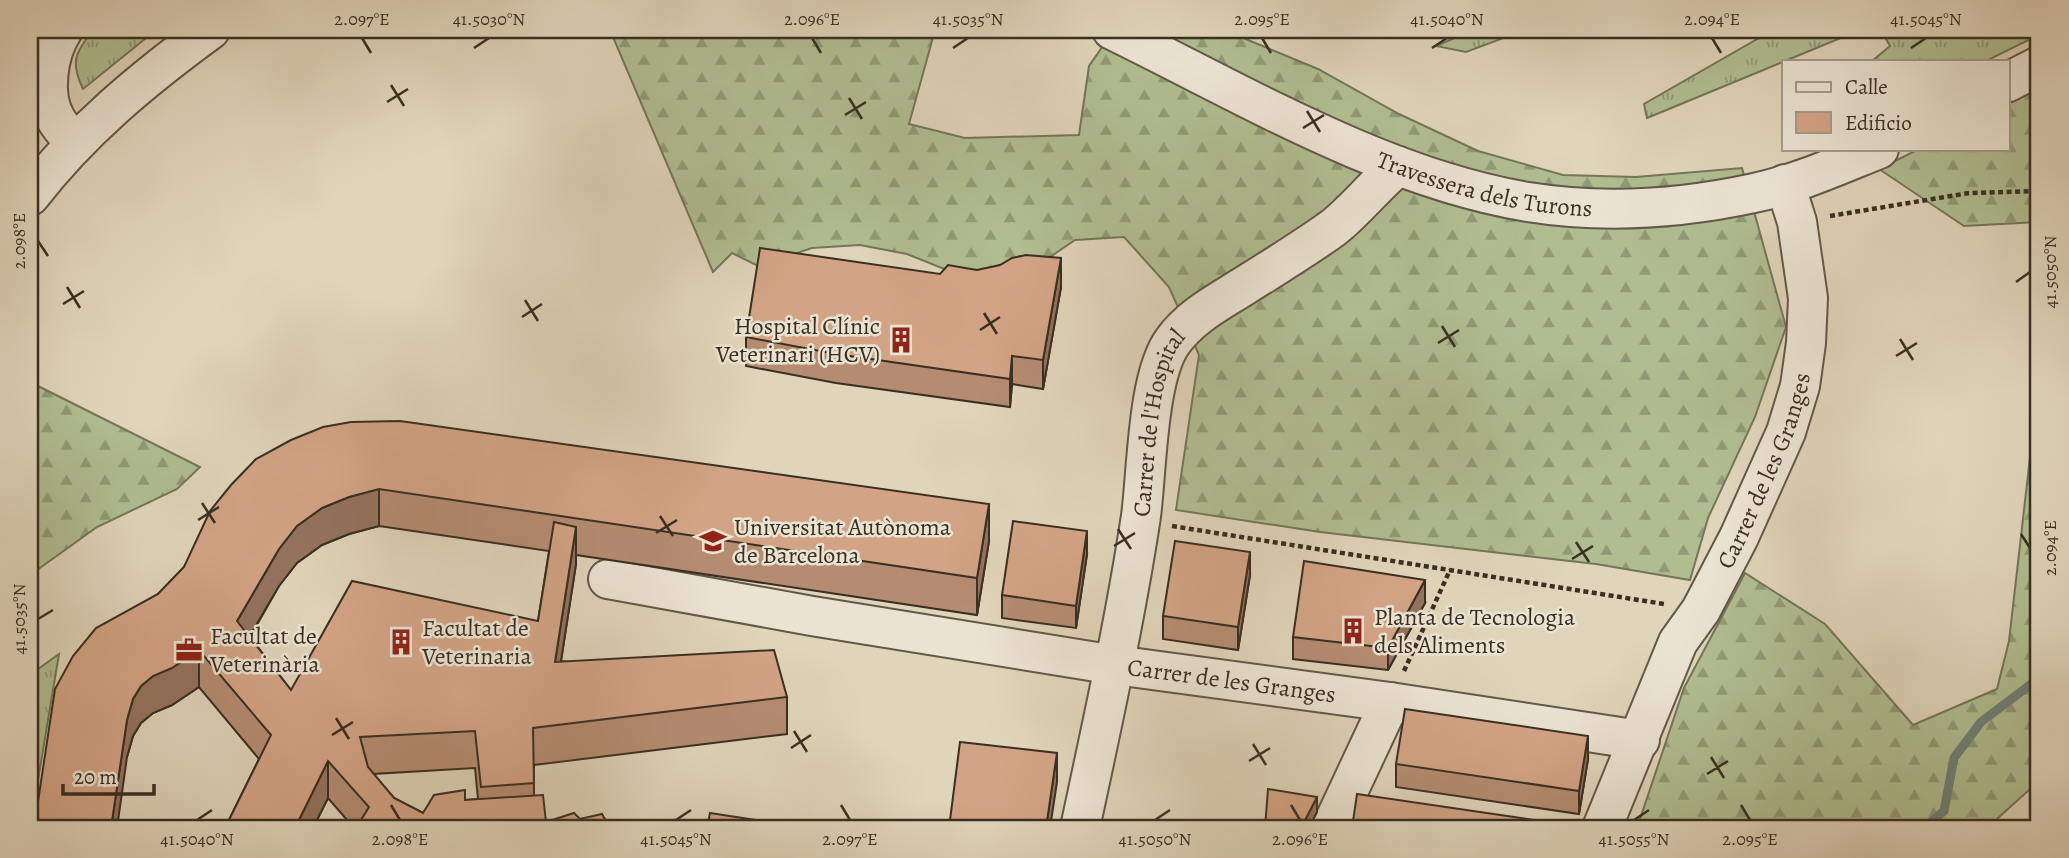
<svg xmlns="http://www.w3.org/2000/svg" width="2069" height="858" font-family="Alegreya,serif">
  <defs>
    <pattern id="grass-tufts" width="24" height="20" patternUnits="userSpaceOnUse" patternTransform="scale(1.75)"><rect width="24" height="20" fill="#b0bd91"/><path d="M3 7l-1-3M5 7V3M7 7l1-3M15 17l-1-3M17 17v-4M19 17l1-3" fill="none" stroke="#909a76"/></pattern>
    <pattern id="forest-firs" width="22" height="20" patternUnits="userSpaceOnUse" patternTransform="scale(1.75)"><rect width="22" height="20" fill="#b0bd91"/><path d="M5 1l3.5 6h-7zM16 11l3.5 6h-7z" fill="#909a76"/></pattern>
  </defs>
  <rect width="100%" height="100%" fill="#e0d4ba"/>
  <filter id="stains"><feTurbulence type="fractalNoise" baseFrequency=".00286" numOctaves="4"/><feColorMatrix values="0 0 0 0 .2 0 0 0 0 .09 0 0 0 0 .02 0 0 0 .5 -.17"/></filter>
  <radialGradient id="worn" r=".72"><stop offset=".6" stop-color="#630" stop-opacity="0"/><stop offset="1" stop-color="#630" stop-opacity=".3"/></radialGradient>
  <path fill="url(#grass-tufts)" stroke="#74765a" stroke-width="2" d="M93,30H156L83,89C70,62 75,53 93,30Z
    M1473,30H1525L1466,52L1436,46Z
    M1773,30H1860L1647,118L1644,104Z
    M1881,30H2039V35L1986,61H1872L1890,46Z
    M59,654L30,828V675Z"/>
  <path fill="url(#forest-firs)" stroke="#74765a" stroke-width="2" d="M610,30H935L909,124L965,138L1079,135L1089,66L1114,30H1224L1318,69L1399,114L1478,151L1563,175L1636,177L1742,168L1786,327L1755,417L1708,518L1690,580L1596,564L1320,532L1176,510L1199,355L1169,287L1124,237L1075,240L1031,270L984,285L907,254L860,245L812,248L758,266L732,253L713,272Z
    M2039,88V222L1964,226L1879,169L1919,149H2008V104Z
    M30,382L200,467L177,489L97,527L30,575Z
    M2032,440H2039V781L1998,818L1992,828H1637L1684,688L1745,573L1825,624L1913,725L1997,689L2009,641Z"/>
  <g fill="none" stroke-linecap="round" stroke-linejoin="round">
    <path stroke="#708179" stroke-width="9" d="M1924,828L1944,811L1954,758L1981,722L2039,678"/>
    <g stroke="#635848" stroke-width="42">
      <g id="minor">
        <path d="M63,30C48,53 41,96 57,121C62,129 69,136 75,143"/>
        <path id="s1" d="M1112,30C1243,94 1383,178 1528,202C1603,214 1680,209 1754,193C1797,184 1839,165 1879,149"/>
        <path d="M2008,82L2039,66"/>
        <path d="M30,196C81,130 143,79 210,30"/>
        <path id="s2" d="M608,579L812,616L1115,665L1390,702L1640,740"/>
        <path id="s3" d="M1080,828C1102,725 1125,621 1141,516C1147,471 1147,376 1173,341C1191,316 1219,302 1244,286C1274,267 1304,249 1333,228C1355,211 1375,185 1398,166"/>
        <path d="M1331,828L1390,702"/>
        <path id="s4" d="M1602,828L1678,642L1701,610L1739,537L1786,432L1800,386L1806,343L1808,298L1797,222L1785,184"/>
      </g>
    </g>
    <path stroke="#392f22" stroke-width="4.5" stroke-dasharray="5 3.5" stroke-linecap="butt" d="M1830,216L1969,193L2039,191
      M1172,526L1664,604
      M1404,671L1450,570"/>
    <use href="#minor" stroke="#ebe3d2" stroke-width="38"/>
  </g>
  <path fill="#b58c72" stroke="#392f22" stroke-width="2" fill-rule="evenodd" d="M1061,287L1043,389L1012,384L1010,407L836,383L746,366V337Z
    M256,459L989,541L977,615L576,555V564L561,661L787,697V734L534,765V795L546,822L580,819L610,828H354L328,798L313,828H225L259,759L199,687L172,705L153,713L141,723L133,736L127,757L34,828L158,594L184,567ZM379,526L549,551L538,621L291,690L250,637L279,586L297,563L322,545L349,534ZM475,768L478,799L465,800L423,813L394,798L373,774Z
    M1087,554L1076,628L1002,618V595Z
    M1250,575L1238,650L1163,639V616Z
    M1425,603L1388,670L1293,659V637Z
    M1588,759L1579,814L1396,787V764Z"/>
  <path fill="#94725d" stroke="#392f22" stroke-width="2" d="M1061,258V287L1043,389V360Z
    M1012,356V384L1010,407V379Z
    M379,489V526L349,534L322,545L297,563L279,586L237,658V621L279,549L297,526L322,508L349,497Z
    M989,504V541L977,615V578Z
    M576,527V564L555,699V662Z
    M1087,531V554L1076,628V606Z
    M1250,552V575L1238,650V627Z
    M1425,580V603L1388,670V648Z
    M199,650V687L172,705L153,713L141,723L133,736L127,757L117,828H111L127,720L133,699L141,686L153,676Z
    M1588,736V759L1579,814V791Z
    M1057,753V782L1050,828H1046Z
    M328,761V798L313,828H295Z
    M1317,797V812L1309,828H1301Z"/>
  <path fill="#d3a385" stroke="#392f22" stroke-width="2" d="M760,248L940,274L948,265L977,270L1000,265L1012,258L1026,255L1061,258L1043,360L1012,356L1010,379L836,354L746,337Z
    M400,421L989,504L977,578L379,489L349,497L322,508L297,526L279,549L237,621L291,690L352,581L538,621L554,522L576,527L555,662L774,650L787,697L533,728L534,783L481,787L475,731L360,737L368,767L394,798L423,813L434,795L465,790V800L543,795L546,822L574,813L580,819L602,814L610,828H356L369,807L328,761L295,828H225L271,735L199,650L172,668L153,676L141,686L133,699L127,720L111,828H34L55,689L73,656L96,628L158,594L184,567L210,511L231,485L256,459L291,440L323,427L351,422Z
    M1013,521L1087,531L1076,606L1002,595Z
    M1175,541L1250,552L1238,627L1163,616Z
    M1304,561L1425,580L1388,648L1293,637Z
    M1405,709L1588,736L1579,791L1396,764Z
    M960,742L1057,753L1046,828H949Z
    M1268,789L1317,797L1301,828H1265Z
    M1357,794L1548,822L1547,828H1352Z
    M710,813L808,828H707Z"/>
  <path fill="none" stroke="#392f22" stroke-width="2.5" d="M362,38L371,53M812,38L821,53M1262,38L1271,53M1712,38L1721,53M474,48L489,38M953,48L968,38M1432,48L1447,38M1911,48L1926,38M391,85L404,106M849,98L862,119M387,102L408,89M1307,111L1320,132M845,115L866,102M1303,128L1324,115M38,241L48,256M2016,282L2030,272M67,287L80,308M525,300L538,321M63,304L84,291M984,313L997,334M522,317L542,304M1442,326L1455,347M980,330L1000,317M1900,339L1913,360M1438,343L1459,330M1896,356L1917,343M202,503L215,523M660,516L673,536M198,520L219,507M1118,529L1131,549M656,533L677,520M2021,534L2030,548M1576,542L1589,562M1114,546L1135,533M1572,559L1593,546M38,619L53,610M336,718L349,739M794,731L807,752M332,735L353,722M1253,744L1266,765M791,748L811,735M1711,757L1724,778M1249,761L1270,748M1707,774L1728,761M391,805L400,820M841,805L850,820M1291,805L1300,820M1741,805L1750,820M197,820L212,810M676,820L691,810M1155,820L1170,810M1634,820L1649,810"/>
  <defs>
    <g id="building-bare" transform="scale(2.1)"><path d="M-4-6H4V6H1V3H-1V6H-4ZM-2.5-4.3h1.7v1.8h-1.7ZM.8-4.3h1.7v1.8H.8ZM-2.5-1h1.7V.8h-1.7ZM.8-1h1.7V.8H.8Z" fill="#8f2418" stroke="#ebe3d2" stroke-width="2.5" paint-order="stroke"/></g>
    <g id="university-bare" transform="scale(2.1)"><path d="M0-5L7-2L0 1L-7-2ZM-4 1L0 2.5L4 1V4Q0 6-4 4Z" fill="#8f2418" stroke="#ebe3d2" stroke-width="2.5" paint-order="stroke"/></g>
    <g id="office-bare" transform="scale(2.1)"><path d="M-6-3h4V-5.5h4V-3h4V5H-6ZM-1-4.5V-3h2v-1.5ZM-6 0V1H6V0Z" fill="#8f2418" stroke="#ebe3d2" stroke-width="2.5" paint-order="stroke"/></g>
  </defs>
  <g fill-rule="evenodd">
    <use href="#building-bare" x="901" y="340"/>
    <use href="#university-bare" x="713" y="541"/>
    <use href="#building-bare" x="1353" y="631"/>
    <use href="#building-bare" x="401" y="642"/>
    <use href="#office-bare" x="189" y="650"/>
  </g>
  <g text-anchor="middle" stroke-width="5" stroke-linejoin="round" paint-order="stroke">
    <g font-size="24" fill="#392f22" stroke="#ebe3d2">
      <text dy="8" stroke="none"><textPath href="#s1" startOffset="406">Travessera dels Turons</textPath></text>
      <text dy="8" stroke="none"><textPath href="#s3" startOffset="413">Carrer de l'Hospital</textPath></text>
      <text dy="8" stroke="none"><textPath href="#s4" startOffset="394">Carrer de les Granges</textPath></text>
      <text dy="8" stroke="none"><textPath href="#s2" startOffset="632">Carrer de les Granges</textPath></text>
    </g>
    <g font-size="24" fill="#392f22" stroke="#ebe3d2" text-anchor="start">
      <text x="880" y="334" text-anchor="end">Hospital Clínic<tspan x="880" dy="28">Veterinari (HCV)</tspan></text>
      <text x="734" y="535">Universitat Autònoma<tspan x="734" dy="28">de Barcelona</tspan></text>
      <text x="1374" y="625">Planta de Tecnologia<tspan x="1374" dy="28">dels Aliments</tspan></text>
      <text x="422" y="636">Facultat de<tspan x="422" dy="28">Veterinaria</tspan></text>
      <text x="210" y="644">Facultat de<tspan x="210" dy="28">Veterinària</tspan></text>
    </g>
  </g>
  <rect width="2069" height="858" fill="none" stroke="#e0d4ba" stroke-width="77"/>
  <rect x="1782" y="60" width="228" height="91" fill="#ebe3d2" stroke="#a49b8c" stroke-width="2"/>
  <rect x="1796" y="82" width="35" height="10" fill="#ebe3d2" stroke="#a49b8c" stroke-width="2"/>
  <text x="1845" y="94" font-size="21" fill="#392f22">Calle</text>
  <rect x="1796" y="112" width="35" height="21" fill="#d3a385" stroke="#a49b8c" stroke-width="2"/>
  <text x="1845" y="130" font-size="21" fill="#392f22">Edificio</text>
  <path d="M63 784v10h91v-10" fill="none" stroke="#392f22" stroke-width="3.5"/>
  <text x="74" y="784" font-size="21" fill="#392f22" stroke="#ebe3d2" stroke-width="5" paint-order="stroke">20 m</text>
  <rect x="38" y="38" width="1992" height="782" fill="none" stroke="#392f22" stroke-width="2.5"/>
  <g font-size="18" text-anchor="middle" fill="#392f22">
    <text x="362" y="25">2.097°E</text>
    <text x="489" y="25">41.5030°N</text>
    <text x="812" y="25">2.096°E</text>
    <text x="968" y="25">41.5035°N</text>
    <text x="1262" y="25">2.095°E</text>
    <text x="1447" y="25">41.5040°N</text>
    <text x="1712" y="25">2.094°E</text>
    <text x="1926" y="25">41.5045°N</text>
    <text transform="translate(19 241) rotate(-90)" y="6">2.098°E</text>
    <text transform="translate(2050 272) rotate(-90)" y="6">41.5050°N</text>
    <text transform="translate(2050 548) rotate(-90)" y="6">2.094°E</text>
    <text transform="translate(19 619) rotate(-90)" y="6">41.5035°N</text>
    <text x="197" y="845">41.5040°N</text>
    <text x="400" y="845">2.098°E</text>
    <text x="676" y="845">41.5045°N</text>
    <text x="850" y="845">2.097°E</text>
    <text x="1155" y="845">41.5050°N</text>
    <text x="1300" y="845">2.096°E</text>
    <text x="1634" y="845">41.5055°N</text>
    <text x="1750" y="845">2.095°E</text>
  </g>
  <rect width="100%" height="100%" filter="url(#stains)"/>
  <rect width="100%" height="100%" fill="url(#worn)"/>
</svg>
